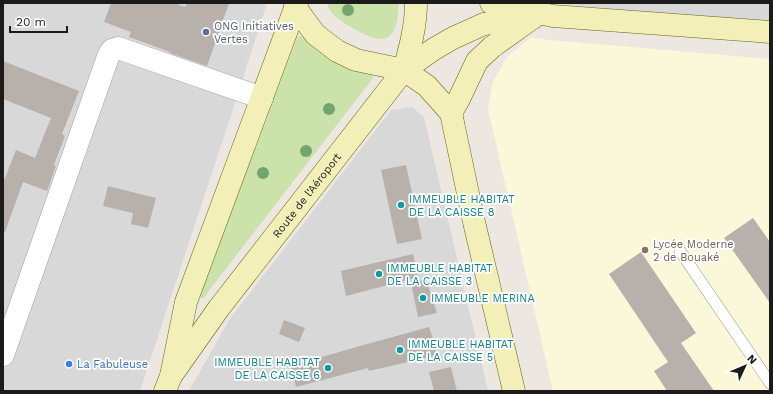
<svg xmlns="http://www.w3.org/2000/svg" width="773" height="394" font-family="'Work Sans',sans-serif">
  <rect width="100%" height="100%" fill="#ece7e1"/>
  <path fill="#d9d8d8" d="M3,3H267L236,100L140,391H3Z
    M549,3H770V23Z
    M412,107L424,117L488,391H189L229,320L391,110Z"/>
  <path fill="#fbf8da" d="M531,37L549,40L770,59V391H553L488,109L493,82L507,57Z"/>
  <path fill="#cbe2ab" d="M328,3H399C398,13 398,25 392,33C390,36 386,39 382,39C370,40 335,20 329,9C328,7 328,5 328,3Z
    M300,36L337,56L373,71V78L208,292L204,298H200L199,294L297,37Z"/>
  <path fill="#b8b0ab" d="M111,3H174L185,7L187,3H229L207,66L170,53V52L129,37L131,32L104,22Z
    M3,61L79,91L62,134L65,136L54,165L56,166L47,191L23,182L5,232L3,231V183L16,150L35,158L51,118L3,99Z
    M406,165L422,239L397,244L381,170Z
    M108,186L156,198L148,228L131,224L133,213L103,206Z
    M753,218L770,242V303L724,238Z
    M641,252L696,333L681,343L714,391H667L654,371L668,362L609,274Z
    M413,254L418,277L346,296L341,271Z
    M426,279L437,313L418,317L411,283Z
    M284,320L305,328L299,342L279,334Z
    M429,327L438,355L369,371L368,368L296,387L291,366L360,346Z
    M451,367L457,391H434L429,372Z"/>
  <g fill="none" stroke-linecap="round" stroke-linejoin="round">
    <g stroke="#9c9c9c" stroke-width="12">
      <path id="lane" d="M680,251L770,383"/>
    </g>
    <g stroke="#9c9c9c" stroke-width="23">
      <path id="street" d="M3,355L109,54L112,50L118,48L262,98"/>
    </g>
    <g stroke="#64650e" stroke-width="23">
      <g id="secondary">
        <path d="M491,3L553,16L770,32"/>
        <path d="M295,7L315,34L337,51L356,60L404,70L427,86L451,113L474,222L514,391"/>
        <path d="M404,70L434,49L453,38L484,24L533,18"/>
        <path d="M451,113L459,99L477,61L492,47L531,19"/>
        <path id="s1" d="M171,376L219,308L404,70C410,48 416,26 416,3"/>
        <path d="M165,391L171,376L186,302L297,3"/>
      </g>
    </g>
    <use href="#lane" stroke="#fff" stroke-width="11"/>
    <use href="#street" stroke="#fff" stroke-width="22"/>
    <use href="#secondary" stroke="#f2f0b8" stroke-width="22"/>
  </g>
  <g fill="#76a471">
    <circle cx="348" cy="10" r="6"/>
    <circle cx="329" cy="109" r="6"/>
    <circle cx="306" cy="151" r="6"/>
    <circle cx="263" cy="173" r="6"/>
  </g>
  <circle fill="#5c6f8a" stroke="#fff" stroke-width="1.5" cx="206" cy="32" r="4"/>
  <g fill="#0f9aa8" stroke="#fff" stroke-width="1.5">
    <circle cx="401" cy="205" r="4"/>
    <circle cx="379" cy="274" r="4"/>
    <circle cx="423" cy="298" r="4"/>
    <circle cx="400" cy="350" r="4"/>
    <circle cx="328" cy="368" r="4"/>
  </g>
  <circle fill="#8d6e63" stroke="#fff" stroke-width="1.5" cx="645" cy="250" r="4"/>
  <circle fill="#3f7fe0" stroke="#fff" stroke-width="1.5" cx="69" cy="364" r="4"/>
  <g text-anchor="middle" stroke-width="3.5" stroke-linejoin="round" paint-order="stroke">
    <g font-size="11" fill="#4e5e75" stroke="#fff" text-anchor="start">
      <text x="214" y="30">ONG Initiatives<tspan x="214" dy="13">Vertes</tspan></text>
    </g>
    <g font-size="11" fill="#1b1b1b" stroke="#fff">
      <text dy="4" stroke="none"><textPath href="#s1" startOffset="226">Route de l'Aéroport</textPath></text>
    </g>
    <g font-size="11" fill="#0d838f" stroke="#fff" text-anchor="start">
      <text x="409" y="203">IMMEUBLE HABITAT<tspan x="409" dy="13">DE LA CAISSE 8</tspan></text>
      <text x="387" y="272">IMMEUBLE HABITAT<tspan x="387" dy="13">DE LA CAISSE 3</tspan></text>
      <text x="431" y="302">IMMEUBLE MERINA</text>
      <text x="408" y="348">IMMEUBLE HABITAT<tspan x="408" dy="13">DE LA CAISSE 5</tspan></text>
      <text x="320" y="366" text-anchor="end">IMMEUBLE HABITAT<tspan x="320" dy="13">DE LA CAISSE 6</tspan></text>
    </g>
    <g font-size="11" fill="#785e54" stroke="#fff" text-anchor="start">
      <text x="653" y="248">Lycée Moderne<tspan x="653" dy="13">2 de Bouaké</tspan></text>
    </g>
    <g font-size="11" fill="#366cbe" stroke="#fff" text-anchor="start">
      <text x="77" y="368">La Fabuleuse</text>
    </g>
  </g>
  <rect width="773" height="394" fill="none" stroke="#1b1b1b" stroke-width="8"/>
  <g transform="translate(745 366) rotate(46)" stroke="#ffffff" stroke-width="3" paint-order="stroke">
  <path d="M0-3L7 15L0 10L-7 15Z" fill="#1b1b1b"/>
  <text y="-6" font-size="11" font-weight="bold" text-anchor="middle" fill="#1b1b1b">N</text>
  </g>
  <path d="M10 26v6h57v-6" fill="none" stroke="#1b1b1b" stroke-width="2"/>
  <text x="16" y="26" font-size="12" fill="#1b1b1b" stroke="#ffffff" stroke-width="3" paint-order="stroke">20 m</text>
</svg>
